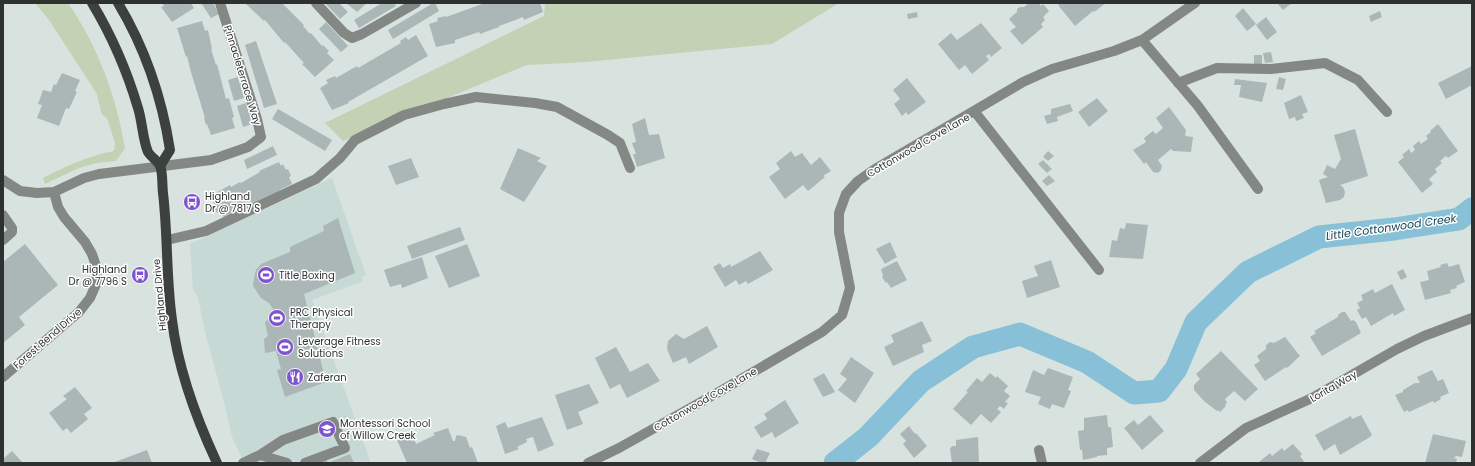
<svg xmlns="http://www.w3.org/2000/svg" width="1475" height="466" font-family="Poppins,sans-serif">
  <rect width="100%" height="100%" fill="#d8e3e0"/>
  <path fill="#c6d9d4" d="M332,178L366,275L362,277L363,281L312,300L371,463H244L232,437L224,402L205,332L198,297L193,290L190,244Z"/>
  <path fill="#c3d1b4" d="M35,3H68C98,46 116,96 125,148L116,161L97,163L79,168L45,184L43,178C66,166 88,156 114,151L115,143L107,118L102,115L97,94L49,20Z
    M545,3H839L772,44L586,62L527,65L343,141L325,123L544,16Z"/>
  <g fill="none" stroke-linecap="round" stroke-linejoin="round">
    <path stroke="#88c1d7" stroke-width="23" d="M835,463L868,437L921,381L973,347L1020,334L1087,362L1134,393L1159,391L1176,369L1196,322L1248,272L1319,237L1394,229L1459,219L1472,209"/>
  </g>
  <path fill="#abb6b7" d="M162,3H191L194,8L172,22L161,7L164,6Z
    M201,3H213L219,14L211,18Z
    M245,3H282L304,25L303,26L310,34L311,33L322,46L323,45L329,51L327,53L334,60L315,77L302,64L304,63L285,42L284,43L265,20L264,21Z
    M325,3H339L348,12L340,19Z
    M346,3H367L357,12Z
    M382,3H394L396,6L359,28L354,20Z
    M433,3H435L439,11L393,39L388,30Z
    M485,3H540L543,12L524,20L523,17L510,22L499,26V27L480,34L479,32L455,40V43L436,47L429,24L438,21L437,18L446,16V17Z
    M1029,3H1039L1041,6L1043,4L1049,11L1043,17L1045,20L1041,24L1043,27L1022,45L1010,31L1016,27L1009,19L1017,12V9L1020,7H1024Z
    M1061,3H1106L1094,12L1093,11L1075,26L1058,5Z
    M1277,3H1292L1283,10Z
    M1243,8L1256,24L1247,31L1235,16Z
    M1380,11L1382,17L1371,22L1369,16Z
    M917,12L918,17L908,19L907,14Z
    M1266,17L1277,32L1267,40L1256,25Z
    M202,21L205,31L208,30L212,49H211L216,65L217,64L226,99L229,98L234,117L232,118L235,128L211,135L207,124L206,125L204,118H205L191,72L187,56L186,57L177,28Z
    M326,22L348,46L341,52L319,29Z
    M981,23L1002,48L991,57L989,54L986,56L989,60L972,74L965,65L959,70L938,44L951,33L957,40Z
    M416,35L428,56L348,102L349,103L332,110L320,88L328,83L326,80L335,76L336,78L357,66L358,68L401,43L400,41L406,37L408,40Z
    M256,41L277,104L264,108L245,45Z
    M1271,52L1273,62L1265,63L1263,53Z
    M1254,55H1262V65H1254Z
    M1472,66V85L1446,99L1438,83Z
    M62,73L80,80L75,91L77,92L69,109L66,108L59,126L37,118L42,105L38,104L43,90L51,92L54,84L56,85Z
    M238,77L244,98L234,101L228,80Z
    M1279,77L1286,79L1283,90L1276,89Z
    M907,78L926,102L908,115L906,112L902,116L894,104L900,99L893,90Z
    M1235,79L1267,83L1262,102L1239,97L1241,85H1234Z
    M1301,95L1308,112L1302,114L1304,118L1296,121L1295,117L1289,119L1284,103Z
    M1097,98L1108,111L1089,127L1078,112Z
    M246,103L252,124L243,127L237,106Z
    M1070,104L1073,111L1057,117L1058,121L1047,124L1044,116L1051,114V109Z
    M1169,107L1186,130L1185,136L1193,137L1191,152L1173,151L1171,149L1158,160L1162,166L1161,170L1158,173L1153,172L1146,162L1144,164L1133,150L1146,142L1144,138L1153,131L1156,134L1163,128L1156,118Z
    M278,109L332,140L325,151L272,119Z
    M645,118L649,135L659,134L665,158L637,167L633,154H636L632,143L636,142L632,124Z
    M1438,124L1458,151L1448,158L1446,156L1440,161L1442,163L1435,169L1437,172L1429,179L1433,184L1422,193L1398,162L1404,157L1402,155L1409,149L1411,153L1415,150L1413,146L1419,141L1421,144L1428,139L1426,136L1431,132L1430,131Z
    M1355,129L1368,176L1340,185L1343,187L1345,192L1344,197L1340,200L1326,203L1319,180L1328,177L1323,174L1327,165L1335,169L1341,159L1334,135Z
    M273,146L277,155L247,169L244,160Z
    M518,148L541,158L537,161L547,166L524,202L500,189Z
    M791,151L795,157L802,153L811,165L820,157L831,171L823,176L825,177L808,191L803,185L785,199L769,177L780,169L776,163Z
    M1048,151L1054,156L1048,161L1043,157Z
    M411,158L419,177L396,185L388,166Z
    M1043,160L1052,169L1047,173L1038,164Z
    M279,162L281,166L283,164L286,170L288,169L291,176L289,177L292,184L280,190V191L224,218L221,211L217,213L213,206L215,205L212,200L214,199L212,195L230,185L231,187L240,182L241,183L260,172L259,171Z
    M1049,175L1055,181L1047,186L1042,181Z
    M338,218L355,273L304,294L326,382L285,397L277,370L281,369L276,351L265,353L264,339L268,336L265,322L270,317L273,309L269,303L261,298L253,286L254,277L256,270L261,264L290,252V247L324,231L323,226Z
    M1126,223L1148,225L1143,259L1109,257L1112,240L1117,241L1120,228L1125,229Z
    M460,227L465,240L412,259L407,246Z
    M890,242L897,257L885,264L876,249Z
    M25,244L58,285L19,317L25,325L3,343V262Z
    M467,244L480,276L449,288L435,256Z
    M760,251L773,270L748,284L746,281L739,285L736,280L725,287L713,267L720,263L723,268L730,264L731,267Z
    M422,257L428,278L402,288L401,284L390,287L384,270Z
    M1051,260L1060,287L1027,298L1022,281L1038,276L1034,266Z
    M897,261L907,280L891,288L887,282L886,283L882,277L883,276L881,269Z
    M1447,263L1449,267L1459,264L1465,282L1456,286L1457,288L1450,290L1451,293L1425,300L1420,282L1429,280L1427,271L1441,267L1440,265Z
    M1403,269L1407,277L1401,280L1397,272Z
    M1392,284L1405,310L1394,316L1393,313L1371,326L1366,317L1362,319L1357,310L1360,308L1357,303L1363,300L1361,295L1373,289L1375,293Z
    M1342,312H1345L1351,321L1353,320L1356,322L1361,333L1322,356L1310,337L1316,333L1314,331L1338,317V315Z
    M922,321L932,341L922,345L924,352L893,366L884,347L894,342L891,335Z
    M707,326L718,347L689,364L686,357L673,363L667,349L668,341L676,334L684,339Z
    M1285,337L1300,356L1287,368L1286,367L1265,381L1254,365L1260,361L1257,356L1266,349V345L1270,342L1274,343Z
    M616,347L630,372L648,363L660,381L627,398L620,384L610,389L595,358Z
    M1221,351L1258,389L1245,401L1234,391L1225,399L1227,403L1225,405L1226,406L1220,412L1218,410L1217,411L1204,401L1194,390V385L1200,379L1196,374Z
    M851,357L874,373L855,403L838,390L847,379L840,374Z
    M1048,368L1073,377L1068,390L1071,391L1064,408L1052,404L1050,409L1038,404L1041,397L1025,392L1033,370L1044,375Z
    M1432,370L1438,381L1443,379L1449,393L1440,397L1441,399L1434,403L1433,401L1409,412L1408,410L1404,412L1395,395L1403,392V390L1415,383H1420L1417,377Z
    M824,373L835,392L823,397L813,379Z
    M990,373L996,378L997,376L1008,386L1004,391L1010,396L1005,402L1008,403L1004,409L1000,406L997,409L1001,412L991,423L981,414L971,425L953,409L968,392L966,391L977,378L982,382Z
    M589,384L599,403L578,412L583,424L567,430L555,395Z
    M75,387L92,408L84,414L88,419L71,433L67,428L63,431L49,413L67,399L63,396Z
    M785,400L799,423L775,438L772,432L761,438L754,427L767,419L764,414Z
    M1107,415L1108,427H1111L1113,447L1107,448V455L1097,456V457L1083,460L1082,450H1080L1078,431L1084,430V418Z
    M1150,415L1164,431L1142,450L1124,428L1134,420L1138,425Z
    M1361,415L1372,435L1370,437L1340,455L1335,444L1324,451L1315,435L1351,416L1352,419Z
    M542,417L554,445L538,452L533,437L526,439L527,442L517,447L519,449L505,454L496,426L505,422L508,428Z
    M909,426L915,434L916,433L927,446L914,458L903,444L906,441L900,434Z
    M448,428L453,441H455L456,436L458,435L466,437L470,448L472,447L478,463H407L397,440L413,435L416,444L435,435L433,433Z
    M1433,434L1466,441L1462,457L1456,456L1454,458L1457,459L1456,463H1425Z
    M978,437L979,463H952L950,449L952,446H956V440Z
    M1293,444L1302,454L1300,456L1305,463H1258L1270,453L1272,456L1282,448L1284,451Z
    M757,449L770,453L765,463H761L752,459Z
    M147,450L152,463H112Z
    M12,451L23,463H3V459Z
    M350,454L354,463H313L326,458L328,463Z"/>
  <g fill="none" stroke-linecap="round" stroke-linejoin="round">
    <path stroke="#848885" stroke-width="10" d="M316,3L344,33L352,38L362,34L416,3
      M1142,40L1198,106L1258,189
      M1178,83L1217,68L1271,69L1325,63L1358,80L1387,112
      M975,112L1099,270
      M3,180L20,191L37,193L54,192L84,178L99,174L211,160L248,147L261,137L257,119L220,3
      M3,215L12,228V232L3,240
      M167,240L206,231L316,179L340,158L355,140L404,115L444,104L476,97L535,103L557,107L608,135L620,143L630,168
      M3,377L79,312L90,298L97,282L96,266L92,254L85,242L64,217L58,207L54,192
      M1039,450L1042,463
      M260,455L287,463
      M243,463L260,455L283,440L333,422L345,448L305,463
      M588,463L619,448L717,393L822,332L842,315L850,288L839,232V213L846,194L858,181L875,169L1023,82L1052,69L1114,51L1142,40L1195,3
      M1200,463L1246,428L1312,398L1397,349L1424,336L1472,318"/>
    <path stroke="#3c413d" stroke-width="10" d="M92,3C112,36 127,71 138,108C142,120 143,141 148,152C151,157 158,161 160,166C163,172 162,186 163,193C168,235 166,278 172,320C178,369 196,418 217,463
      M118,3C145,48 162,98 170,150L160,166"/>
  </g>
  <defs>
    <g id="bus-disc" transform="scale(0.9)"><circle r="9.5" fill="#7e54ce" stroke="#fff"/><path d="M-5-6H5V4H4V6H2V4H-2V6H-4V4H-5ZM-3.5-4V0h7V-4ZM-3.5 1.2v1.5H-2V1.2ZM2 1.2v1.5H3.5V1.2Z" fill="#fff"/></g>
    <g id="stadium-disc" transform="scale(0.9)"><circle r="9.5" fill="#7e54ce" stroke="#fff"/><path d="M0-5a6.5 5 0 1 0 0 10a6.5 5 0 1 0 0-10ZM-3.5-1.8h7v3.6h-7Z" fill="#fff"/></g>
    <g id="restaurant-disc" transform="scale(0.9)"><circle r="9.5" fill="#7e54ce" stroke="#fff"/><path d="M-5-6h1v4h1v-4h1v4h1v-4h1v5L-1.5 .5V6h-2V.5L-5-1ZM5-6V6H3V1.5H1.5Q1.5-4 5-6Z" fill="#fff"/></g>
    <g id="school-disc" transform="scale(0.9)"><circle r="9.5" fill="#7e54ce" stroke="#fff"/><path d="M0-5L7-2L0 1L-7-2ZM-4 1L0 2.5L4 1V4Q0 6-4 4Z" fill="#fff"/></g>
  </defs>
  <g fill-rule="evenodd">
    <use href="#bus-disc" x="192" y="202"/>
    <use href="#bus-disc" x="140" y="275"/>
    <use href="#stadium-disc" x="266" y="275"/>
    <use href="#stadium-disc" x="277" y="318"/>
    <use href="#stadium-disc" x="285" y="347"/>
    <use href="#restaurant-disc" x="295" y="377"/>
    <use href="#school-disc" x="327" y="429"/>
  </g>
  <g text-anchor="middle" stroke-width="3" stroke-linejoin="round" paint-order="stroke">
    <g font-size="10" fill="#2d3130" stroke="#fff">
      <text transform="translate(243 75) rotate(73)" y="4">Pinnacleterrace Way</text>
      <text transform="translate(918 145) rotate(-30)" y="4">Cottonwood Cove Lane</text>
      <text transform="translate(159 295) rotate(-95)" y="4">Highland Drive</text>
      <text transform="translate(47 338) rotate(-41)" y="4">Forest Bend Drive</text>
      <text transform="translate(1333 386) rotate(-30)" y="4">Lorita Way</text>
      <text transform="translate(705 399) rotate(-30)" y="4">Cottonwood Cove Lane</text>
    </g>
    <g font-size="10" fill="#2d3130" stroke="#fff" text-anchor="start">
      <text x="205" y="200">Highland<tspan x="205" dy="12">Dr @ 7817 S</tspan></text>
      <text x="127" y="273" text-anchor="end">Highland<tspan x="127" dy="12">Dr @ 7796 S</tspan></text>
      <text x="279" y="279">Title Boxing</text>
      <text x="290" y="316">PRC Physical<tspan x="290" dy="12">Therapy</tspan></text>
      <text x="298" y="345">Leverage Fitness<tspan x="298" dy="12">Solutions</tspan></text>
      <text x="308" y="381">Zaferan</text>
      <text x="340" y="427">Montessori School<tspan x="340" dy="12">of Willow Creek</tspan></text>
    </g>
    <g font-size="11" font-style="italic" fill="#144555" stroke="#fff">
      <text transform="translate(1391 227) rotate(-8)" y="4">Little Cottonwood Creek</text>
    </g>
  </g>
  <rect width="1475" height="466" fill="none" stroke="#2d3130" stroke-width="8"/>
</svg>
